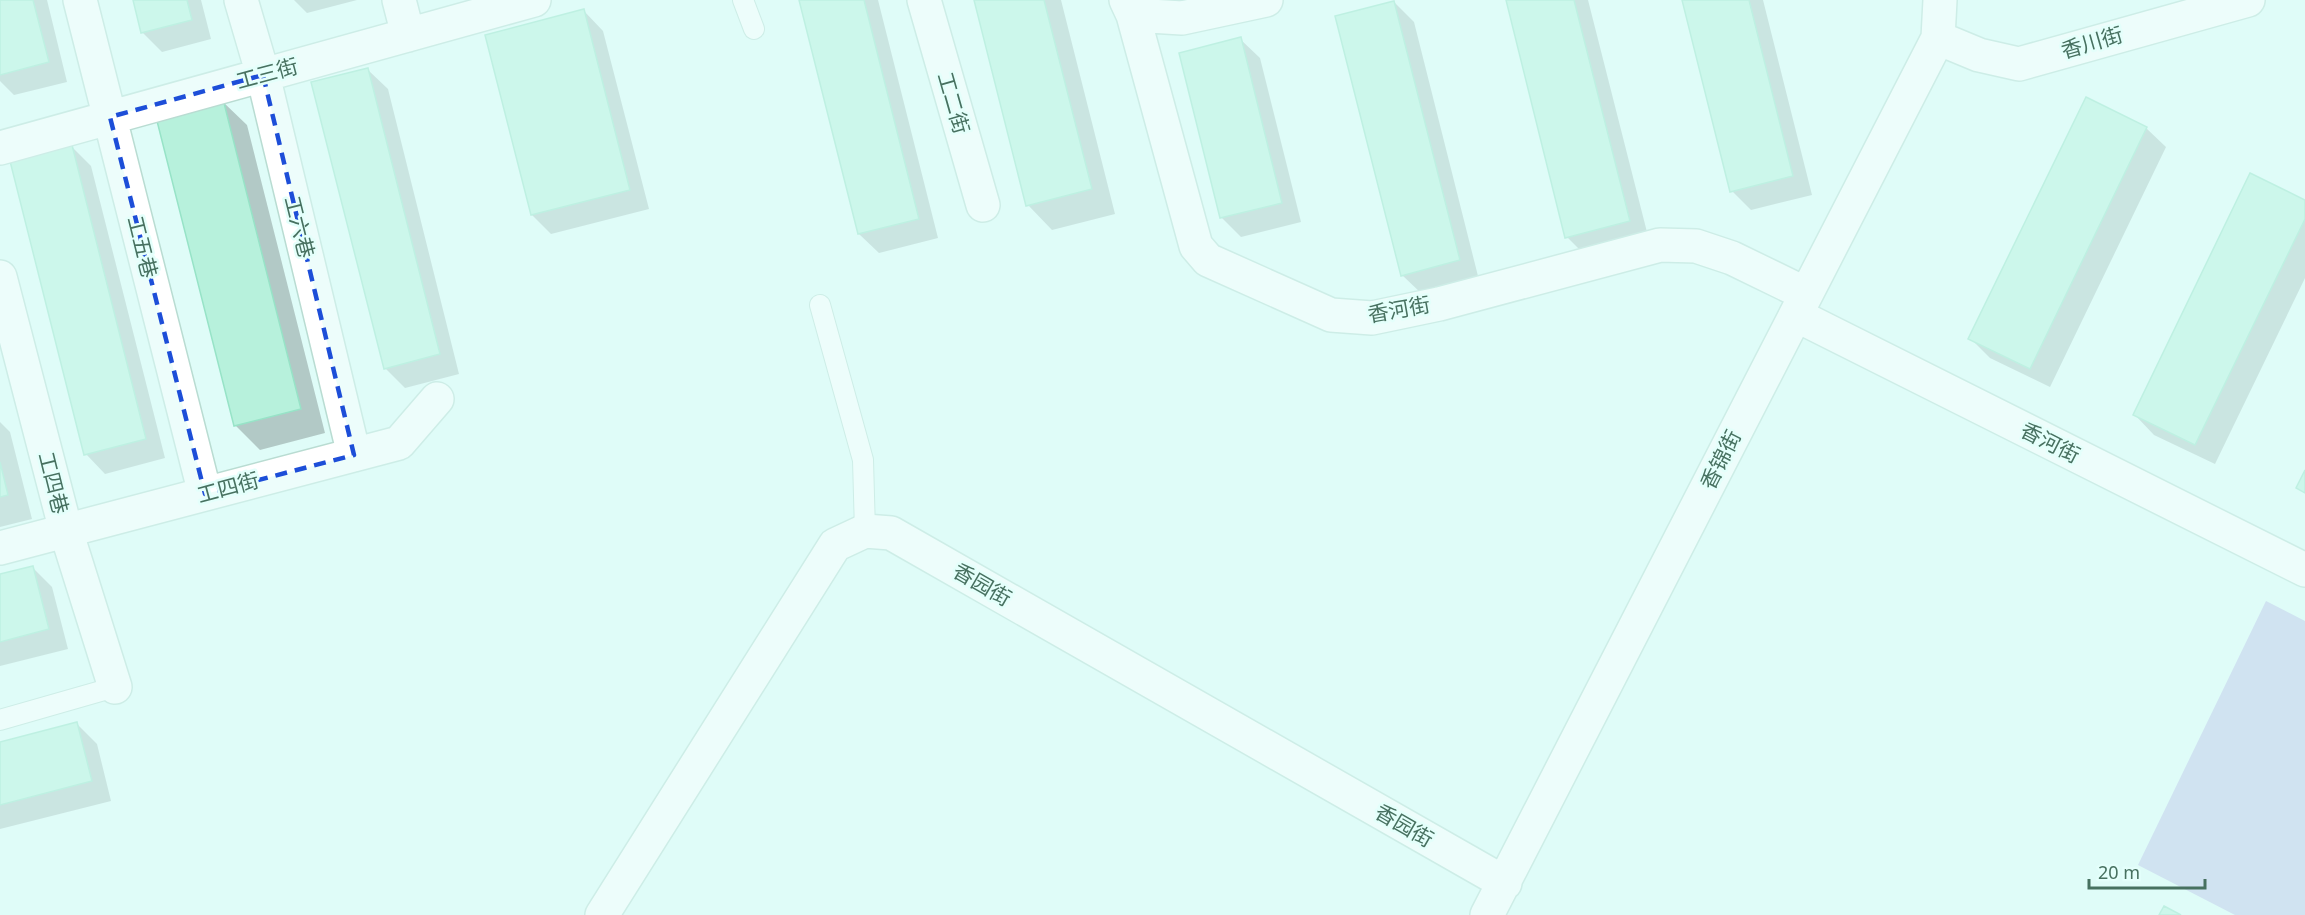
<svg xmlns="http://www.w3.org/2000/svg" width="2305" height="915" font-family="'Noto Sans','Noto Sans SC',sans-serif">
  <rect width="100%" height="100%" fill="#dffcf8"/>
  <path fill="#bec5e8" d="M2266,601L2305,621V915H2235L2138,865Z"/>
  <path fill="#0003" d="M0,0H47L67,82L14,95L0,81Z
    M134,0H201L211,39L162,52L142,32Z
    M294,0H357L307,13Z
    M800,0H878L938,238L879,253L859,234Z
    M976,0H1061L1115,214L1052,230L1028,205Z
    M1507,0H1588L1649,240L1586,256L1567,237Z
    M1684,0H1763L1812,195L1751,210L1732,191Z
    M1394,2L1414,22L1479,280L1422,294L1402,275Z
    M584,11L603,31L649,209L551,234L532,215Z
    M1240,39L1260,58L1301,222L1241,237L1222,218L1181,54Z
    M368,70L388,89L459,374L405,388L385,368Z
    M222,101L247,125L325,433L260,450L235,425Z
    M2146,128L2166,147L2050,387L1990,358L1970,338Z
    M72,147L91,166L165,458L105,474L86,454Z
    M2305,201V278L2215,464L2154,435L2135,415Z
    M0,422L10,432L32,519L0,527Z
    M32,567L52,587L68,649L0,666V576Z
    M77,724L97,744L111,801L0,829V744Z"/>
  <path fill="#b7f1dc" stroke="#97e3c7" stroke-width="1.5" d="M0,0H33L49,62L0,75Z
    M133,0H187L192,20L141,33Z
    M799,0H864L919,219L858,234Z
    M974,0H1044L1092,189L1026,206Z
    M1506,0H1574L1630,221L1565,238Z
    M1682,0H1749L1793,176L1730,192Z
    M1394,1L1460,260L1401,276L1335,16Z
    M584,9L630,190L531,215L485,35Z
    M1241,37L1282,203L1220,218L1179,53Z
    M368,68L440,354L384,369L311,82Z
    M2086,97L2147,127L2030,369L1968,339Z
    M223,99L301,409L234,426L156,117Z
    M72,145L146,439L84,455L10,161Z
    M2250,173L2305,200V219L2195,445L2133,415Z
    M0,462L8,495L0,497Z
    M2305,470V493L2296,488Z
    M33,566L49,629L0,642V574Z
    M77,722L92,781L0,805V742Z
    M2164,906L2181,915H2159Z"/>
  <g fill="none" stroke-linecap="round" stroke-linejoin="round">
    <g stroke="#b9dcd2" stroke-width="22">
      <path id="lane" d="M743,0L754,29
        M820,305L863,460L865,531
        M0,720L115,687"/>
    </g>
    <g stroke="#b9dcd2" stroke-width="36">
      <path id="street" d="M80,0L205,494
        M241,0L263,75L354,455
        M399,0L408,35
        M924,0L983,205
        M1126,0L1133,15L1182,18L1266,0
        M1133,15L1196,246L1208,260L1331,315L1372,318L1439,304L1660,245L1696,246L1732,258L1806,294
        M1938,38L1979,55L2019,64L2248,0
        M0,148L534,0
        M0,277L66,531L115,687
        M1796,315L2305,570
        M0,548L399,443L437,399
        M602,915L835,545L865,531L891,533L1505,883
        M1487,915L1938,38L1940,0"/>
    </g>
    <use href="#lane" stroke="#fff" stroke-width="20"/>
    <use href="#street" stroke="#fff" stroke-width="33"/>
  </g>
  <path d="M0 0H2305V915H0ZM263,75L354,455L205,494L110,117Z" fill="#dffcf8" fill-opacity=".55" fill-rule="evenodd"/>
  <path fill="none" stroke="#1d4ed8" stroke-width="4.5" stroke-dasharray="12 8" stroke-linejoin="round" d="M263,75L354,455L205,494L110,117Z"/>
  <g text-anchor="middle" stroke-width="5" stroke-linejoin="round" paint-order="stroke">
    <g font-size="21" fill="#477160" stroke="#e4fffb">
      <text transform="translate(2092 43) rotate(-16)" y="7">香川街</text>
      <text transform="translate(267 74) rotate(-15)" y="7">工三街</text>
      <text transform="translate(953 103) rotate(74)" y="7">工二街</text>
      <text transform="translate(299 227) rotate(76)" y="7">工六巷</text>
      <text transform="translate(142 247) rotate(76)" y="7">工五巷</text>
      <text transform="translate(1399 310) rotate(-10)" y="7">香河街</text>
      <text transform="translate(2050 443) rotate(27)" y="7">香河街</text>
      <text transform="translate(1721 460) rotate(-63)" y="7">香锦街</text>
      <text transform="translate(53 483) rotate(76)" y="7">工四巷</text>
      <text transform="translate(228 488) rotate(-15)" y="7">工四街</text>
      <text transform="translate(982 585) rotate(30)" y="7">香园街</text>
      <text transform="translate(1404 826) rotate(30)" y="7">香园街</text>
    </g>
  </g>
  <path d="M2089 879v9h116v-9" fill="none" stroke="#477160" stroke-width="3"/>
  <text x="2098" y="879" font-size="18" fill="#477160" stroke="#e4fffb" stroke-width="4.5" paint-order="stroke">20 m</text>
</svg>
